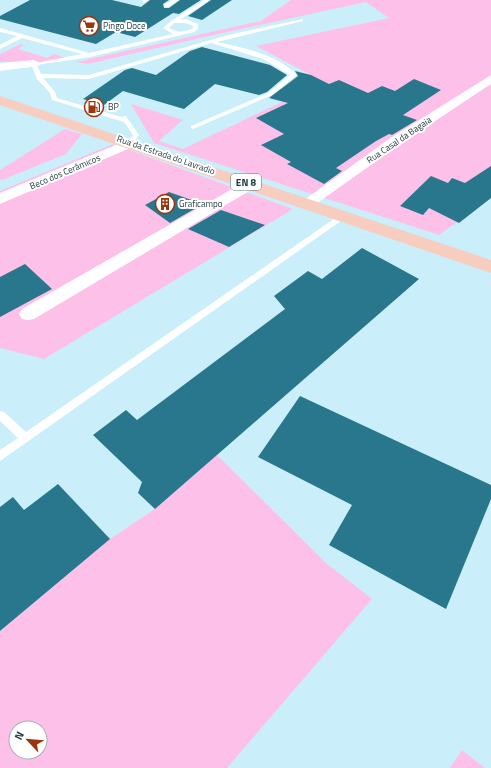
<svg xmlns="http://www.w3.org/2000/svg" width="491" height="768" font-family="'Titillium Web',sans-serif">
  <rect width="100%" height="100%" fill="#caeffa"/>
  <path fill="#fdc0e9" fill-rule="evenodd" d="M291,0H491V198L439,235L154,143L131,104L183,120L159,141L183,149L324,82L256,46L389,18L366,2L209,36L88,64L76,62L261,21Z
    M21,44L24,45L18,49L47,58L54,54L68,59L47,64L24,62H0V54Z
    M65,129L82,134L66,154L2,180L0,179V170Z
    M113,144L293,209L44,359L0,348V191Z
    M217,455L327,564L372,599L227,768H0V631L110,539L155,509ZM16,728H40V752H16Z
    M462,750L485,768H450Z"/>
  <path fill="#29778c" d="M30,0H112L141,7L150,0H169L163,4L164,8H169L180,0H201L179,14L173,13L135,37L116,32L96,44L0,19V16Z
    M211,0H232L202,20L188,16Z
    M202,47L270,65L287,75L267,92L259,95L215,84L184,109L123,91L104,105L83,99L125,70L132,68L156,75L190,51Z
    M295,71L311,75L329,84L339,80L368,93L382,86L395,91L414,79L441,90L403,115L417,120L392,135L389,134L376,141L336,168L342,171L324,184L287,164L291,162L261,145L284,134L256,118L288,103L269,98L298,76Z
    M491,166V198L459,223L429,208L423,215L400,206L431,176L448,183L452,178L465,183Z
    M169,192L203,204L170,223L145,205Z
    M221,210L265,225L229,247L188,229Z
    M362,248L419,279L155,509L138,493L142,482L93,435L126,410L137,420L285,309L274,296L308,271L322,279Z
    M25,264L52,289L0,317V277Z
    M300,396L491,485V499L446,609L329,545L352,505L258,457Z
    M58,484L110,539L0,631V507L13,497L24,510Z"/>
  <g fill="none" stroke-linecap="round" stroke-linejoin="round">
    <path fill="#fff" fill-rule="evenodd" d="M142,0H149L144,3Z
      M172,0H179L168,7H164V5Z
      M204,0H210L180,20L186,19L198,24V29L194,32L90,57L37,65L41,74L89,75L228,35L303,19V21L217,42C244,48 277,54 297,75L272,95L193,129L191,128V126L268,93L290,75L263,59L211,43L89,79L43,78L55,92L57,98L121,117L126,116L139,135L132,144L130,145L127,143L133,135L124,122L52,100L50,93L37,79L31,64L82,54L22,38L0,49V45L17,36L0,32V28L89,53L173,34L163,28L171,21ZM174,23H185L193,26V28C185,32 177,33 169,28Z
      M341,214H344L348,216L0,461V450L18,438L0,421V411L4,412L26,432Z"/>
    <path fill="#fff" fill-rule="evenodd" d="M34,60L38,62L40,64L38,66L0,71V63Z
      M491,75V84L399,145L313,206H303L300,203L389,139Z
      M130,139L135,140L137,143L135,146L0,204V193Z
      M251,180L256,181L258,184L256,187L34,319L28,320L22,319L19,314L22,309L246,181Z"/>
    <path fill="#f7cdbf" fill-rule="evenodd" d="M0,96L491,260V273L0,105Z"/>
  </g>
  <defs>
    <g id="supermarket-ring" transform="scale(1)"><circle r="9.5" fill="#fff" stroke="#9b350d" stroke-width="1.5"/><path d="M-6-5.5h2.5l.6 2H6L4.5 2H-2.5L-4.4-4H-6ZM-1.5 3.2a1.3 1.3 0 1 0 .1 0ZM3 3.2a1.3 1.3 0 1 0 .1 0Z" fill="#9b350d"/></g>
    <g id="fuel-ring" transform="scale(1)"><circle r="9.5" fill="#fff" stroke="#9b350d" stroke-width="1.5"/><path d="M-5.5-6h7V0h2V4h1.3V-2.5L3-4.5l.8-.8L6-3V5H2.5V1h-1V6h-7ZM-4.2-4.7v3.2H.2V-4.7Z" fill="#9b350d"/></g>
    <g id="building-ring" transform="scale(1)"><circle r="9.5" fill="#fff" stroke="#9b350d" stroke-width="1.5"/><path d="M-4-6H4V6H1V3H-1V6H-4ZM-2.5-4.3h1.7v1.8h-1.7ZM.8-4.3h1.7v1.8H.8ZM-2.5-1h1.7V.8h-1.7ZM.8-1h1.7V.8H.8Z" fill="#9b350d"/></g>
  </defs>
  <g fill-rule="evenodd">
    <use href="#supermarket-ring" x="89" y="26"/>
    <use href="#fuel-ring" x="94" y="107"/>
    <use href="#building-ring" x="165" y="204"/>
  </g>
  <g text-anchor="middle" stroke-width="4" stroke-linejoin="round" paint-order="stroke">
    <g font-size="9" fill="#223c43" stroke="#fff" text-anchor="start">
      <text x="103" y="29">Pingo Doce</text>
      <text x="108" y="110">BP</text>
      <text x="179" y="207">Graficampo</text>
    </g>
    <g font-size="9" fill="#223c43" stroke="#fff">
      <text transform="translate(399 140) rotate(-34)" y="3">Rua Casal da Bagaia</text>
      <text transform="translate(166 155) rotate(19)" y="3">Rua da Estrada do Lavradio</text>
      <text transform="translate(65 172) rotate(-23)" y="3">Beco dos Cerâmicos</text>
    </g>
    <rect fill="#fff" stroke="#64767b" stroke-width="1" x="231" y="174" width="30" height="16" rx="3"/>
    <g font-size="10" font-weight="bold" fill="#223c43">
      <text x="246" y="186">EN 8</text>
    </g>
  </g>
  <g transform="translate(28 740) rotate(296)"><circle r="19" fill="#ffffff" stroke="#a7b1b4"/>
  <path d="M0-3L7 15L0 10L-7 15Z" fill="#9b350d"/>
  <text y="-6" font-size="11" font-weight="bold" text-anchor="middle" fill="#223c43">N</text>
  </g>
</svg>
